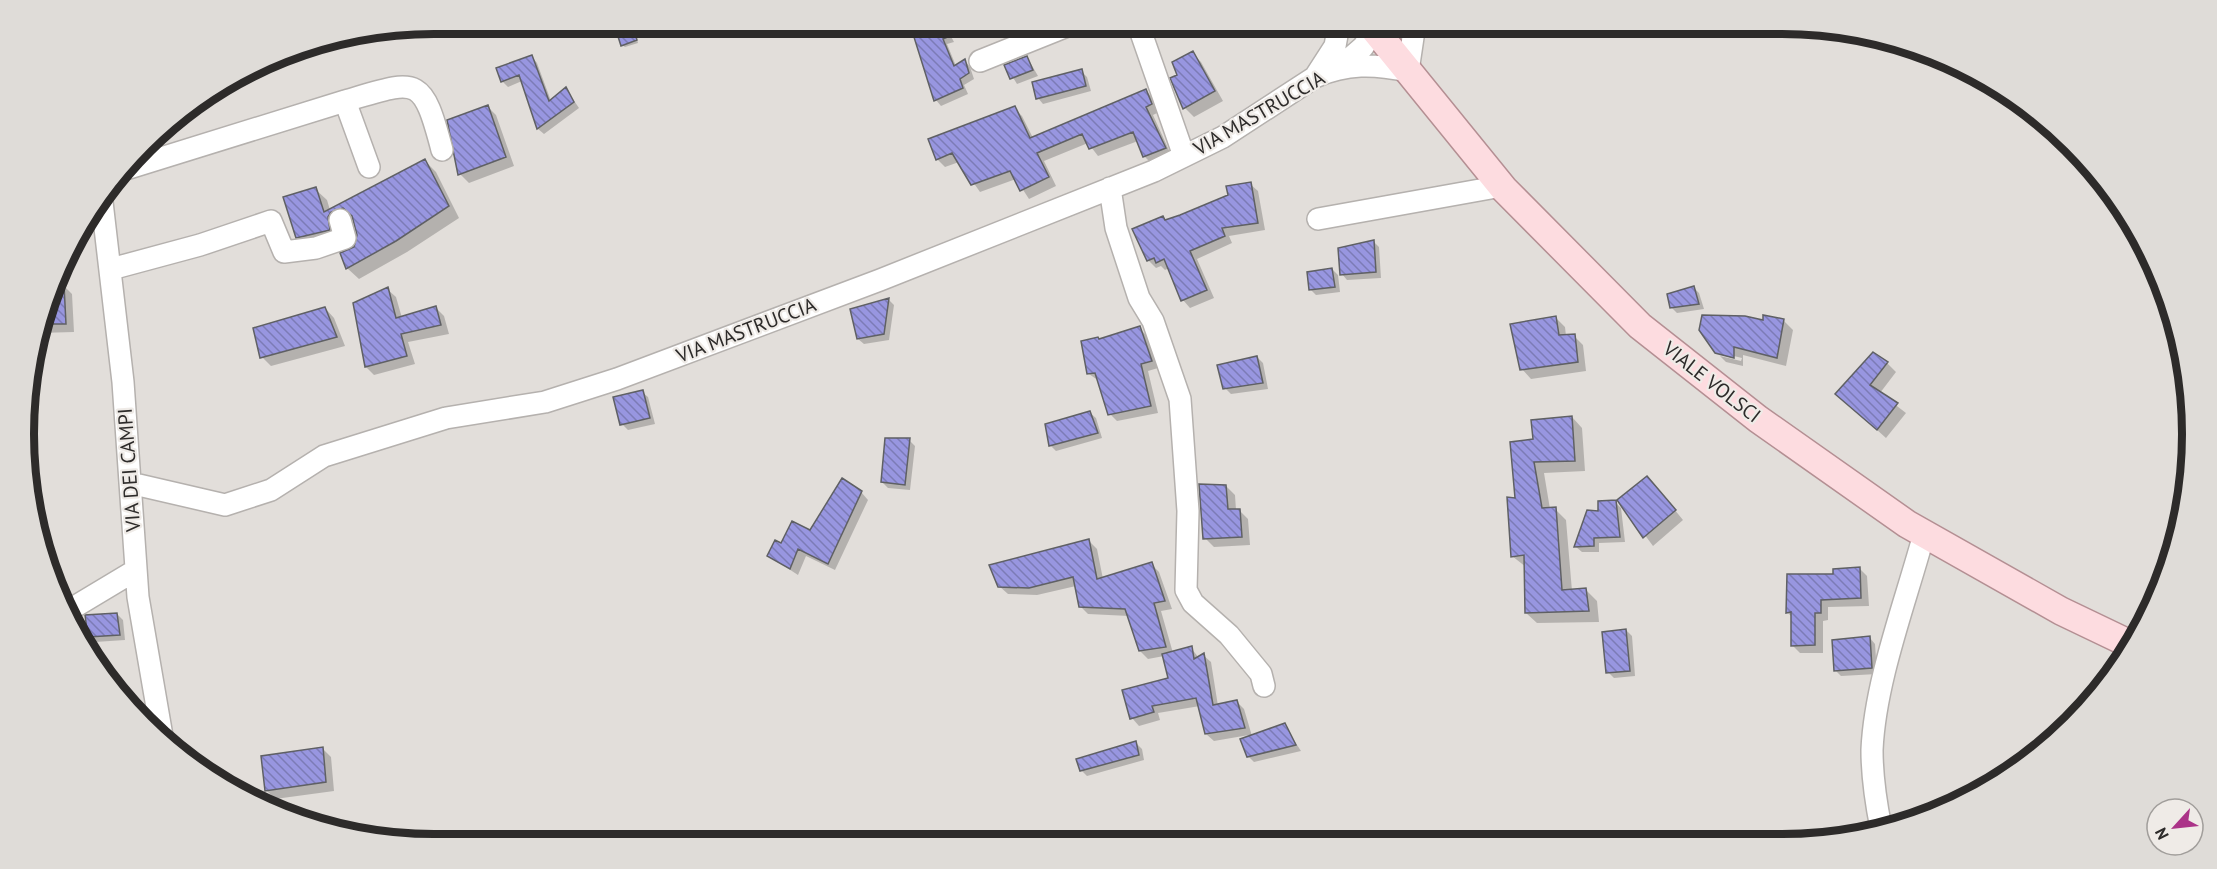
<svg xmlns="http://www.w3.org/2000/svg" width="2217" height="869" font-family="'PT Sans',sans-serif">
  <defs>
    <pattern id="building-back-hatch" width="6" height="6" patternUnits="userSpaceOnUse" patternTransform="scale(1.5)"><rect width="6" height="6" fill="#9896e0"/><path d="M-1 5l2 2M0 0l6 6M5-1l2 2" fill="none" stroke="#7c7bb6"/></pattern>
  </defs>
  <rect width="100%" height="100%" fill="#e2deda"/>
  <path fill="#0003" d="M628,24L633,26L638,43L625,47L622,45Z
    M939,24L947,29L954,42L947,44L956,66L965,61L970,67L974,79L964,85L968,94L941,106L936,100Z
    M1192,53L1201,62L1223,101L1194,117L1185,108L1172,79L1179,76Z
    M532,57L537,63L551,101L566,89L579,108L544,134L538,129L522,81L508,87L502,81Z
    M1027,57L1038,76L1017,84L1006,66Z
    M1081,71L1087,77L1091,91L1043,104L1038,98Z
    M1145,90L1153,98L1159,112L1153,115L1172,157L1152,164L1144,156L1138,141L1098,156L1088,143L1044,161L1056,186L1029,199L1016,179L980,192L959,162L945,167L937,159L1014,108L1022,116L1033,138Z
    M487,106L496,115L514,166L469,183L460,174L448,120Z
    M425,161L436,172L459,218L407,252L359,279L347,268L359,241L353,220L348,219L309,248L298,237L315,189L327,200L330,210Z
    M1250,184L1258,191L1265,230L1229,236L1232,243L1197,259L1214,298L1190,308L1183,300L1169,268L1165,270L1161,266L1156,268L1148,260L1163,217L1166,221L1229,196Z
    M1374,242L1379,247L1381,278L1347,280L1342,274Z
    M1332,269L1338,275L1340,292L1316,295L1310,289Z
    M63,285L72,294L74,332L39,333L46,302L53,286Z
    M1693,287L1699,293L1704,309L1677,313L1671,307Z
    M387,289L396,297L402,318L436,308L444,316L449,334L408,342L415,364L374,375L366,367Z
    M889,300L894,305L889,340L864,344L858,339L851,310Z
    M325,308L334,318L345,346L271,366L262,357Z
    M1556,318L1565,327L1566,336H1574L1583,345L1586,371L1531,379L1522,369Z
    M1784,321L1793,330L1786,366L1743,355V366L1726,362L1720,356L1741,361L1742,358L1717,352Z
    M1139,328L1146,335L1158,368L1148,371L1158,413L1117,421L1110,414L1099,381L1089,374L1100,341Z
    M1257,357L1263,363L1268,389L1231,394L1225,388Z
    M1887,363L1896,372L1880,393L1906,413L1886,438L1837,394Z
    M642,392L648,397L655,424L628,430L622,424Z
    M1090,413L1096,418L1102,438L1056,451L1050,445Z
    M1572,417L1582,428L1585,471L1544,473L1550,509H1555L1566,520L1572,591L1586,590L1597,601L1599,622L1537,623L1526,613V567L1512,556L1517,499L1535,440Z
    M909,440L915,446L910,490L888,488L882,482Z
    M1226,486L1235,495L1236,510H1239L1248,519L1250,545L1214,547L1205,538Z
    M1656,487L1683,520L1653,546L1619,500Z
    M861,492L868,500L835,570L806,556L798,575L769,556L782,545L810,532Z
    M1615,502L1621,508L1625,542L1599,543V552H1582L1576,547Z
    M1089,541L1097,549L1103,579L1151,564L1159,572L1172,609L1161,611L1173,653L1191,648L1199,658L1203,655L1211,662L1218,706L1236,701L1244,709L1252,736L1284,725L1301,751L1254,762L1248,756L1249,735L1214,741L1206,734L1200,706L1158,713L1160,720L1139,726L1132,718L1170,679L1164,656L1148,659L1140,651L1129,616L1088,614L1080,606L1076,586L1037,595L1008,594L999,586Z
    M1859,568L1867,576L1869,606L1828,607V620L1823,621V653H1800L1792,645V617L1787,612L1835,575Z
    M117,614L123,620L125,640L95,642L90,636Z
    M1626,630L1632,636L1635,676L1614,678L1608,672Z
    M1870,638L1875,644L1877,674L1841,676L1835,670Z
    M1136,743L1142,749L1144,760L1087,776L1081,770Z
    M322,748L331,757L334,791L275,799L266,790Z
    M213,766L219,772L220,779L201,769Z
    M262,795L264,797L268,805L254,797Z"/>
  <path fill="url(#building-back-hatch)" stroke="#5f6064" stroke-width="1.5" d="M623,24H632L637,40L621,46L615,27Z
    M935,24H943L950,36L943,39L954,66L965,59L969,73L960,79L963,88L934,101L913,34Z
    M1193,51L1215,91L1183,109L1170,78L1177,75L1172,62Z
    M532,55L549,101L566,87L574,102L537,129L519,75L501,82L496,68Z
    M1027,56L1033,70L1010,79L1004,65Z
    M1082,69L1086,86L1036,99L1032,82Z
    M1146,89L1152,104L1146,107L1166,148L1143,157L1133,132L1089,149L1082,134L1037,153L1049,177L1020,191L1010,171L971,185L952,153L936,160L928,139L1015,106L1030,138Z
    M488,105L506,157L458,175L447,120Z
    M425,159L449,206L396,241L346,269L340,253L354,247L357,235L352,216L343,208L331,212L328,217L330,230L296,238L283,197L316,187L324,212Z
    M1251,182L1258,223L1222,228L1225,236L1190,251L1207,290L1181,301L1164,259L1156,263L1154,258L1147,261L1132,229L1163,216L1165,220L1180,215L1228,195L1226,186Z
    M1374,240L1376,272L1340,275L1338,248Z
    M63,265L66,324H41L46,302Z
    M1332,268L1335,287L1309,290L1307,272Z
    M1694,286L1699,304L1670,308L1667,294Z
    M388,287L396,318L436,306L441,325L401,334L407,356L365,367L353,303Z
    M889,298L884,334L857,339L850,309Z
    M325,307L337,337L260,358L253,328Z
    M1702,315L1745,316L1763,320V315L1784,319L1777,358L1734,347V358L1715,353L1699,330Z
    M1556,316L1559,335L1575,334L1578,362L1520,370L1510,324Z
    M1140,326L1152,361L1141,364L1151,406L1108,415L1095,373L1087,374L1081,341L1098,337L1099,339Z
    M1873,352L1888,362L1870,385L1898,403L1877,430L1835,394Z
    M1257,356L1263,383L1223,389L1217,365Z
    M643,390L650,418L620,425L613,397Z
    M1090,411L1098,433L1049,446L1045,424Z
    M1572,416L1575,461L1534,462L1542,508L1556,507L1562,590L1586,588L1589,611L1525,613L1524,555L1511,557L1507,497L1515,498L1510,442L1533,439L1531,420Z
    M885,438H910L905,485L881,482Z
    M1647,476L1676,510L1643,538L1617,500Z
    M842,478L862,491L828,564L798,549L790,569L767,556L775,540L781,543L792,521L810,530Z
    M1199,484L1226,485L1228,509H1240L1242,537L1203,539Z
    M1616,500L1620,537L1594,538V546L1574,547L1587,510L1598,511V501Z
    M1089,539L1097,579L1152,562L1165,601L1154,603L1166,647L1139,651L1125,609L1079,607L1073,577L1029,588L998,587L989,565Z
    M1860,567L1861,598L1821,600V613H1815V645L1791,646V612L1786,613L1787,574H1833V569Z
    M117,613L120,635L88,637L85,615Z
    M1626,629L1630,671L1606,673L1602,632Z
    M1870,636L1872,668L1834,671L1832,640Z
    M1192,646L1194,659L1204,653L1213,705L1237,700L1245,728L1205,734L1196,698L1152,706L1154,712L1130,719L1122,690L1168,678L1162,654Z
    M1285,723L1296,745L1247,757L1240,739Z
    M1136,741L1139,755L1080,771L1076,759Z
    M323,747L326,782L265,791L261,756Z"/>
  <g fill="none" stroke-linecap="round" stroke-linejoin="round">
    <g stroke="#b5b1ae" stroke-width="24">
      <path id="minor" d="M1138,24L1184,156
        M980,61L1072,24
        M1340,67L1363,47L1375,30L1399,24
        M1315,77L1335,46L1339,24
        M345,101C417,80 422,73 442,150
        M129,168L345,101L369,167
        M1110,188L1116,228L1139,298L1153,321L1180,399L1188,511L1186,590L1193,603L1229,635L1261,674L1264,686
        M102,202L123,382L138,597L162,736
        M1318,219L1502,186
        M111,269L200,245L271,221L284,252L316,248L345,238L340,220
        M130,483L225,505L271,490L324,456L446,418L545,402L617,379L880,280L1154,171L1223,137L1315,77C1347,63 1374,64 1408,71L1415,24
        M66,612L136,570
        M1881,828C1876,803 1872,775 1872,750C1875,681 1906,601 1924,534"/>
    </g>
    <g stroke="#b48f93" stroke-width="30">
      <path id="major" d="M1370,24L1504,189L1640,326L1758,419L1907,524L2061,611L2132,645"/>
    </g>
    <use href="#minor" stroke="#fff" stroke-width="21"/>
    <use href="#major" stroke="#fddce0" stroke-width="27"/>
  </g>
  <g text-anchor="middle" stroke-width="4.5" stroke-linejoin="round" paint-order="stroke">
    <g font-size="20" fill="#2d2b2a" stroke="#efebe7">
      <text transform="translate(1259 113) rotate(-30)" y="7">VIA MASTRUCCIA</text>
      <text transform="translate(746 330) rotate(-21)" y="7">VIA MASTRUCCIA</text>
      <text transform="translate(1712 382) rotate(38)" y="7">VIALE VOLSCI</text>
      <text transform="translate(129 470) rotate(-94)" y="7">VIA DEI CAMPI</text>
    </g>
  </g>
  <path d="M0 0H2217V869H0ZM434 34H1782A400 400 0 0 1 2182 434V434A400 400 0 0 1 1782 834H434A400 400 0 0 1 34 434V434A400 400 0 0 1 434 34Z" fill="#dfdcd8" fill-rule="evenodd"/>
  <path fill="none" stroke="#2d2b2a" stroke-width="8" d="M434 34H1782A400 400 0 0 1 2182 434V434A400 400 0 0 1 1782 834H434A400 400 0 0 1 34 434V434A400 400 0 0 1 434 34Z"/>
  <g transform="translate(2175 827) rotate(243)"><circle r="28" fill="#efebe7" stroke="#a19e9b" stroke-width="1.5"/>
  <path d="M0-4.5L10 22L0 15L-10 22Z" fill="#ab3388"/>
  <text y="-9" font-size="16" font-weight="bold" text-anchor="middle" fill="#2d2b2a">N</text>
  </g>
</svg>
